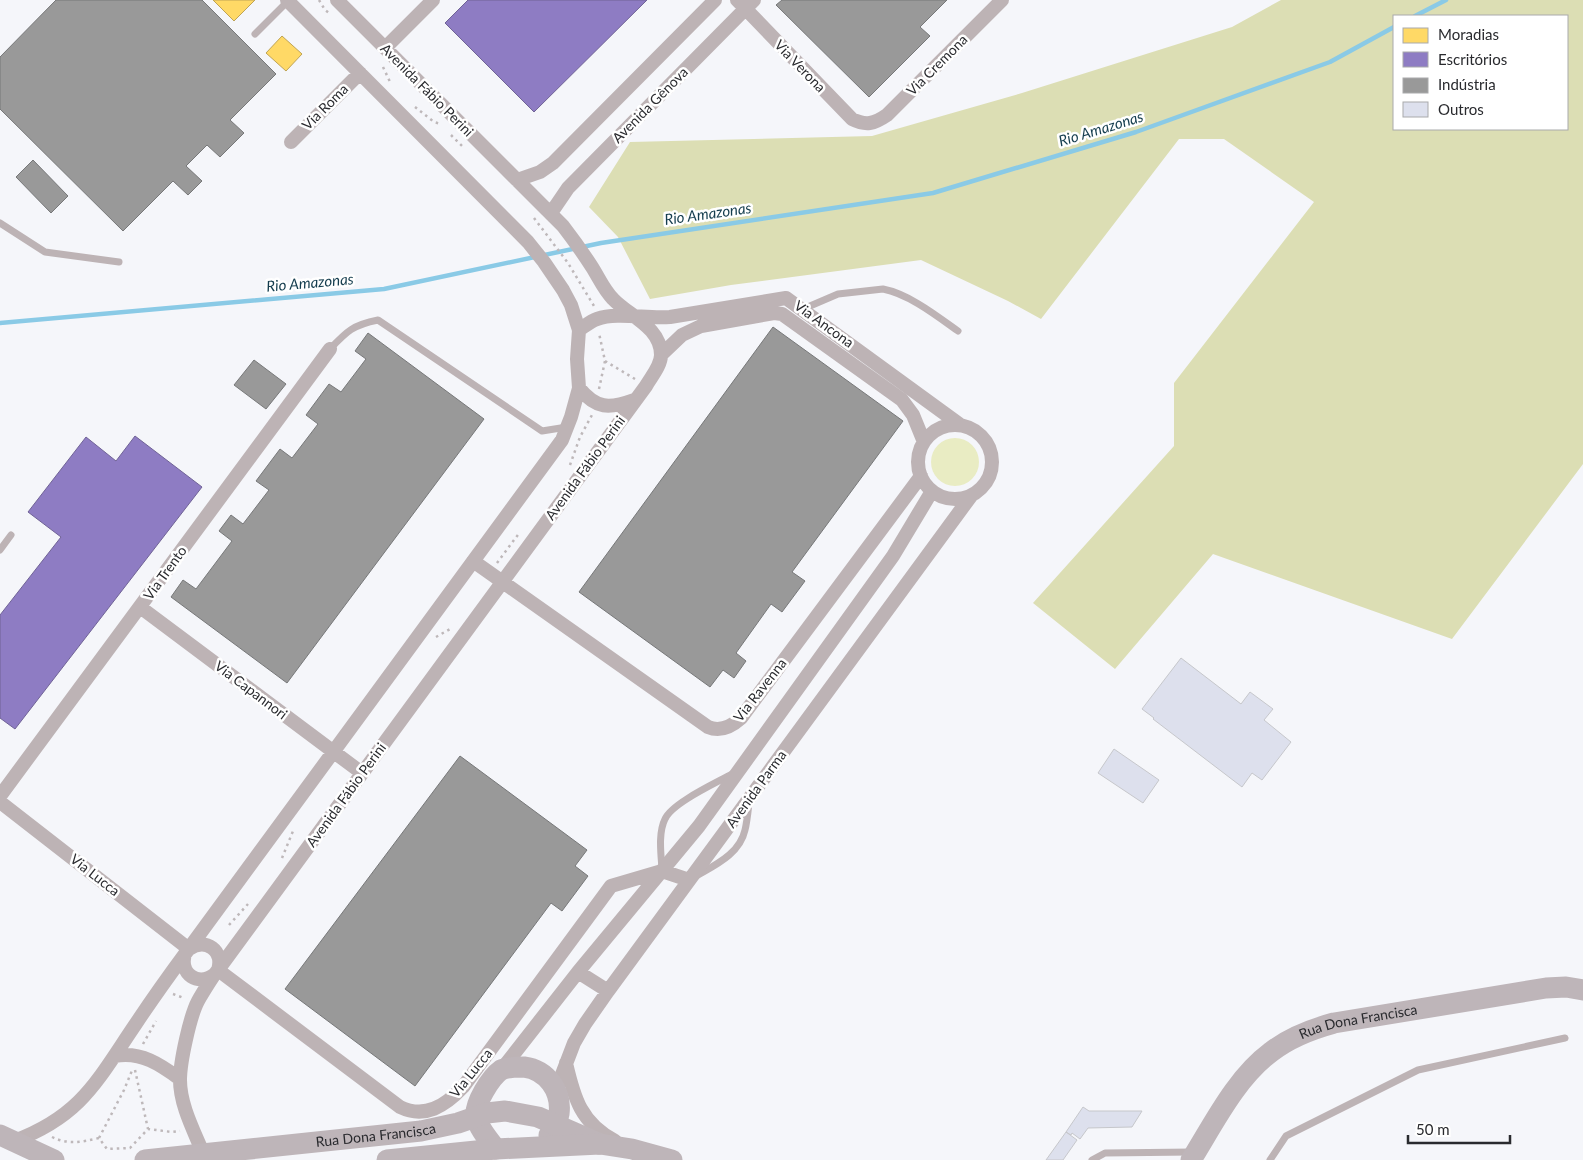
<svg xmlns="http://www.w3.org/2000/svg" width="1583" height="1160" font-family="Lato,sans-serif">
  <rect width="100%" height="100%" fill="#f5f6fa"/>
  <path fill="#e9ecc3" d="M931 462a24 24 0 1 1 48 0a24 24 0 1 1-48 0Z"/>
  <path fill="#dcdeb4" fill-rule="evenodd" d="M1281,0H1583V464L1452,639L1213,554L1115,669L1033,603L1174,446V383L1314,202L1224,139H1179L1041,319L1008,301L921,260L731,285L650,299L618,237L589,207L630,142L872,136L1022,93L1232,27ZM1567,16V129H1394V16Z"/>
  <path fill="#ffd966" stroke="#bfa455" d="M213,0H255L234,21Z
    M282,36L302,54L286,71L266,53Z"/>
  <path fill="#8e7cc3" stroke="#706396" d="M468,0H647L534,112L445,23Z
    M135,436L202,487L15,729L0,718V615L61,537L28,512L86,437L116,461Z"/>
  <path fill="#999" stroke="#777879" d="M56,0H202L276,74L230,120L244,133L220,157L207,145L186,166L202,181L188,195L173,181L123,231L0,109V57Z
    M782,0H947L920,27L930,36L869,97L776,5Z
    M33,160L68,196L51,213L16,177Z
    M773,327L903,421L792,572L805,581L782,612L771,604L736,653L746,661L734,678L723,670L710,687L579,592Z
    M368,333L484,419L287,683L171,597L183,580L196,589L232,541L219,531L231,515L243,524L269,490L256,481L280,449L292,458L318,424L306,415L329,384L341,392L366,359L355,351Z
    M254,360L286,384L266,409L234,385Z
    M460,756L587,850L575,866L588,876L562,911L551,903L415,1086L285,989Z"/>
  <g fill="none" stroke-linecap="round" stroke-linejoin="round">
    <path stroke="#8acae6" stroke-width="4.5" d="M1415,16L1446,0
      M0,323L384,289L601,243L933,193L1136,132L1330,62L1394,27"/>
  </g>
  <path fill="#dde0ed" stroke="#c6c7cb" d="M1181,658L1241,704L1250,692L1273,709L1264,720L1291,742L1262,780L1252,773L1242,787L1153,719L1154,718L1142,709Z
    M1114,749L1159,780L1143,803L1098,773Z
    M1083,1107L1089,1111H1142L1132,1127L1088,1128L1080,1139L1072,1133L1071,1135L1066,1132Z
    M1066,1132L1077,1140L1063,1160H1046Z"/>
  <g fill="none" stroke-linecap="round" stroke-linejoin="round">
    <path stroke="#beb8ba" stroke-width="2.5" stroke-dasharray="2.5 4" stroke-linecap="butt" d="M319,0L325,10L329,13
      M383,67L391,84
      M415,107L434,122L441,124
      M451,135L463,147
      M534,218L568,263L594,306
      M605,361L635,379
      M599,389L605,361L599,333
      M570,465L580,437L592,415
      M497,563L520,532
      M436,637L450,629
      M282,858L293,831
      M229,925L248,904
      M173,994L184,998
      M143,1044L156,1021
      M135,1070L148,1129
      M52,1137C68,1145 82,1142 99,1138L107,1149L130,1148L148,1129L172,1132L180,1131
      M99,1138L124,1090L133,1068"/>
    <path stroke="#bdb3b5" stroke-width="7" d="M255,34L288,1
      M0,223L45,252L119,262
      M803,309L838,294L883,289C909,294 937,316 958,331
      M330,349C347,331 353,325 378,320L542,431L567,427
      M0,550L11,535
      M662,869C661,854 658,833 665,819C672,803 716,783 732,774
      M698,875C717,864 740,853 745,830C747,822 748,812 749,803
      M1092,1160L1105,1153L1192,1152
      M1270,1160L1286,1136L1418,1070L1565,1038"/>
    <path stroke="#bdb3b5" stroke-width="14" d="M287,0L528,242L544,262L563,290L571,305L579,330L577,359L579,388L571,417L562,440L185,954C179,974 198,987 215,974L646,386C651,377 661,366 661,355C661,327 629,316 613,299C604,290 599,278 592,267C583,253 573,239 563,226L337,0
      M737,0L852,119C866,126 874,124 887,115L1002,0
      M385,48L433,0
      M291,142L360,73
      M517,180L540,172L553,163L715,0
      M551,213L568,188L754,0
      M579,330C585,326 591,321 597,319C617,312 647,319 670,317L786,298L959,424
      M661,355L682,335L701,326L774,313L782,314L902,400L913,415L924,442
      M579,388C596,409 609,409 634,400
      M918 462a37 37 0 1 1 74 0a37 37 0 1 1-74 0Z
      M473,561L708,727C720,732 731,727 741,718L921,476
      M140,607L362,773
      M0,796L330,349
      M0,802L189,949
      M662,871L689,880
      M189,949C206,937 224,951 218,970
      M218,970L400,1107C425,1119 445,1106 463,1087L611,886L662,871
      M578,972L608,991
      M115,1056C141,1051 161,1065 180,1079
      M566,1063C574,1098 581,1123 615,1141
      M502,1069L578,972L699,826L893,556L932,491
      M556,1090L574,1043L585,1024L608,991L971,496
      M14,1141C81,1116 97,1081 135,1025C151,1001 168,977 185,954
      M203,1153C194,1131 180,1105 180,1080C180,1062 190,1016 198,1001C203,992 209,983 214,975"/>
    <g stroke="#beb5b9" stroke-width="21">
      <path d="M0,1135L54,1160"/>
      <path d="M496,1149C489,1140 478,1128 476,1116C475,1108 480,1098 484,1091C488,1084 494,1075 501,1070C507,1067 517,1067 524,1067C547,1070 562,1091 559,1114C558,1121 553,1129 549,1135"/>
      <path id="s1" d="M145,1160L421,1131L458,1123L487,1113L505,1111L538,1117L600,1144"/>
      <path d="M387,1160L496,1149L600,1144L632,1149L672,1160"/>
      <path id="s2" d="M1191,1160C1214,1123 1236,1078 1271,1052C1290,1037 1312,1029 1334,1023L1546,988L1566,987L1583,990"/>
    </g>
  </g>
  <g text-anchor="middle" stroke-width="5" stroke-linejoin="round" paint-order="stroke">
    <g font-size="14" fill="#292a2e" stroke="#fff">
      <text transform="translate(937 65) rotate(-45)" y="5">Via Cremona</text>
      <text transform="translate(800 66) rotate(46)" y="5">Via Verona</text>
      <text transform="translate(427 90) rotate(45)" y="5">Avenida Fábio Perini</text>
      <text transform="translate(650 105) rotate(-45)" y="5">Avenida Gênova</text>
      <text transform="translate(325 107) rotate(-45)" y="5">Via Roma</text>
      <text transform="translate(824 324) rotate(36)" y="5">Via Ancona</text>
      <text transform="translate(585 468) rotate(-54)" y="5">Avenida Fábio Perini</text>
      <text transform="translate(165 573) rotate(-54)" y="5">Via Trento</text>
      <text transform="translate(251 690) rotate(37)" y="5">Via Capannori</text>
      <text transform="translate(760 690) rotate(-52)" y="5">Via Ravenna</text>
      <text transform="translate(756 789) rotate(-54)" y="5">Avenida Parma</text>
      <text transform="translate(346 795) rotate(-54)" y="5">Avenida Fábio Perini</text>
      <text transform="translate(95 875) rotate(38)" y="5">Via Lucca</text>
      <text dy="5" stroke="none"><textPath href="#s2" startOffset="229">Rua Dona Francisca</textPath></text>
      <text transform="translate(471 1073) rotate(-51)" y="5">Via Lucca</text>
      <text dy="5" stroke="none"><textPath href="#s1" startOffset="232">Rua Dona Francisca</textPath></text>
    </g>
    <g font-size="15" font-style="italic" fill="#153d4e" stroke="#fff">
      <text transform="translate(1101 129) rotate(-17)" y="5">Rio Amazonas</text>
      <text transform="translate(708 214) rotate(-8)" y="5">Rio Amazonas</text>
      <text transform="translate(310 283) rotate(-5)" y="5">Rio Amazonas</text>
    </g>
  </g>
  <rect x="1393" y="15" width="175" height="115" fill="#ffffff" stroke="#a9aaab"/>
  <rect x="1403" y="28" width="25" height="15" fill="#ffd966" stroke="#a9aaab"/>
  <text x="1438" y="40" font-size="15" fill="#292a2e">Moradias</text>
  <rect x="1403" y="52" width="25" height="15" fill="#8e7cc3" stroke="#a9aaab"/>
  <text x="1438" y="65" font-size="15" fill="#292a2e">Escritórios</text>
  <rect x="1403" y="78" width="25" height="15" fill="#999999" stroke="#a9aaab"/>
  <text x="1438" y="90" font-size="15" fill="#292a2e">Indústria</text>
  <rect x="1403" y="102" width="25" height="15" fill="#dde0ed" stroke="#a9aaab"/>
  <text x="1438" y="115" font-size="15" fill="#292a2e">Outros</text>
  <path d="M1408 1135v8h102v-8" fill="none" stroke="#292a2e" stroke-width="2.5"/>
  <text x="1416" y="1135" font-size="15" fill="#292a2e" stroke="#ffffff" stroke-width="4" paint-order="stroke">50 m</text>
</svg>
